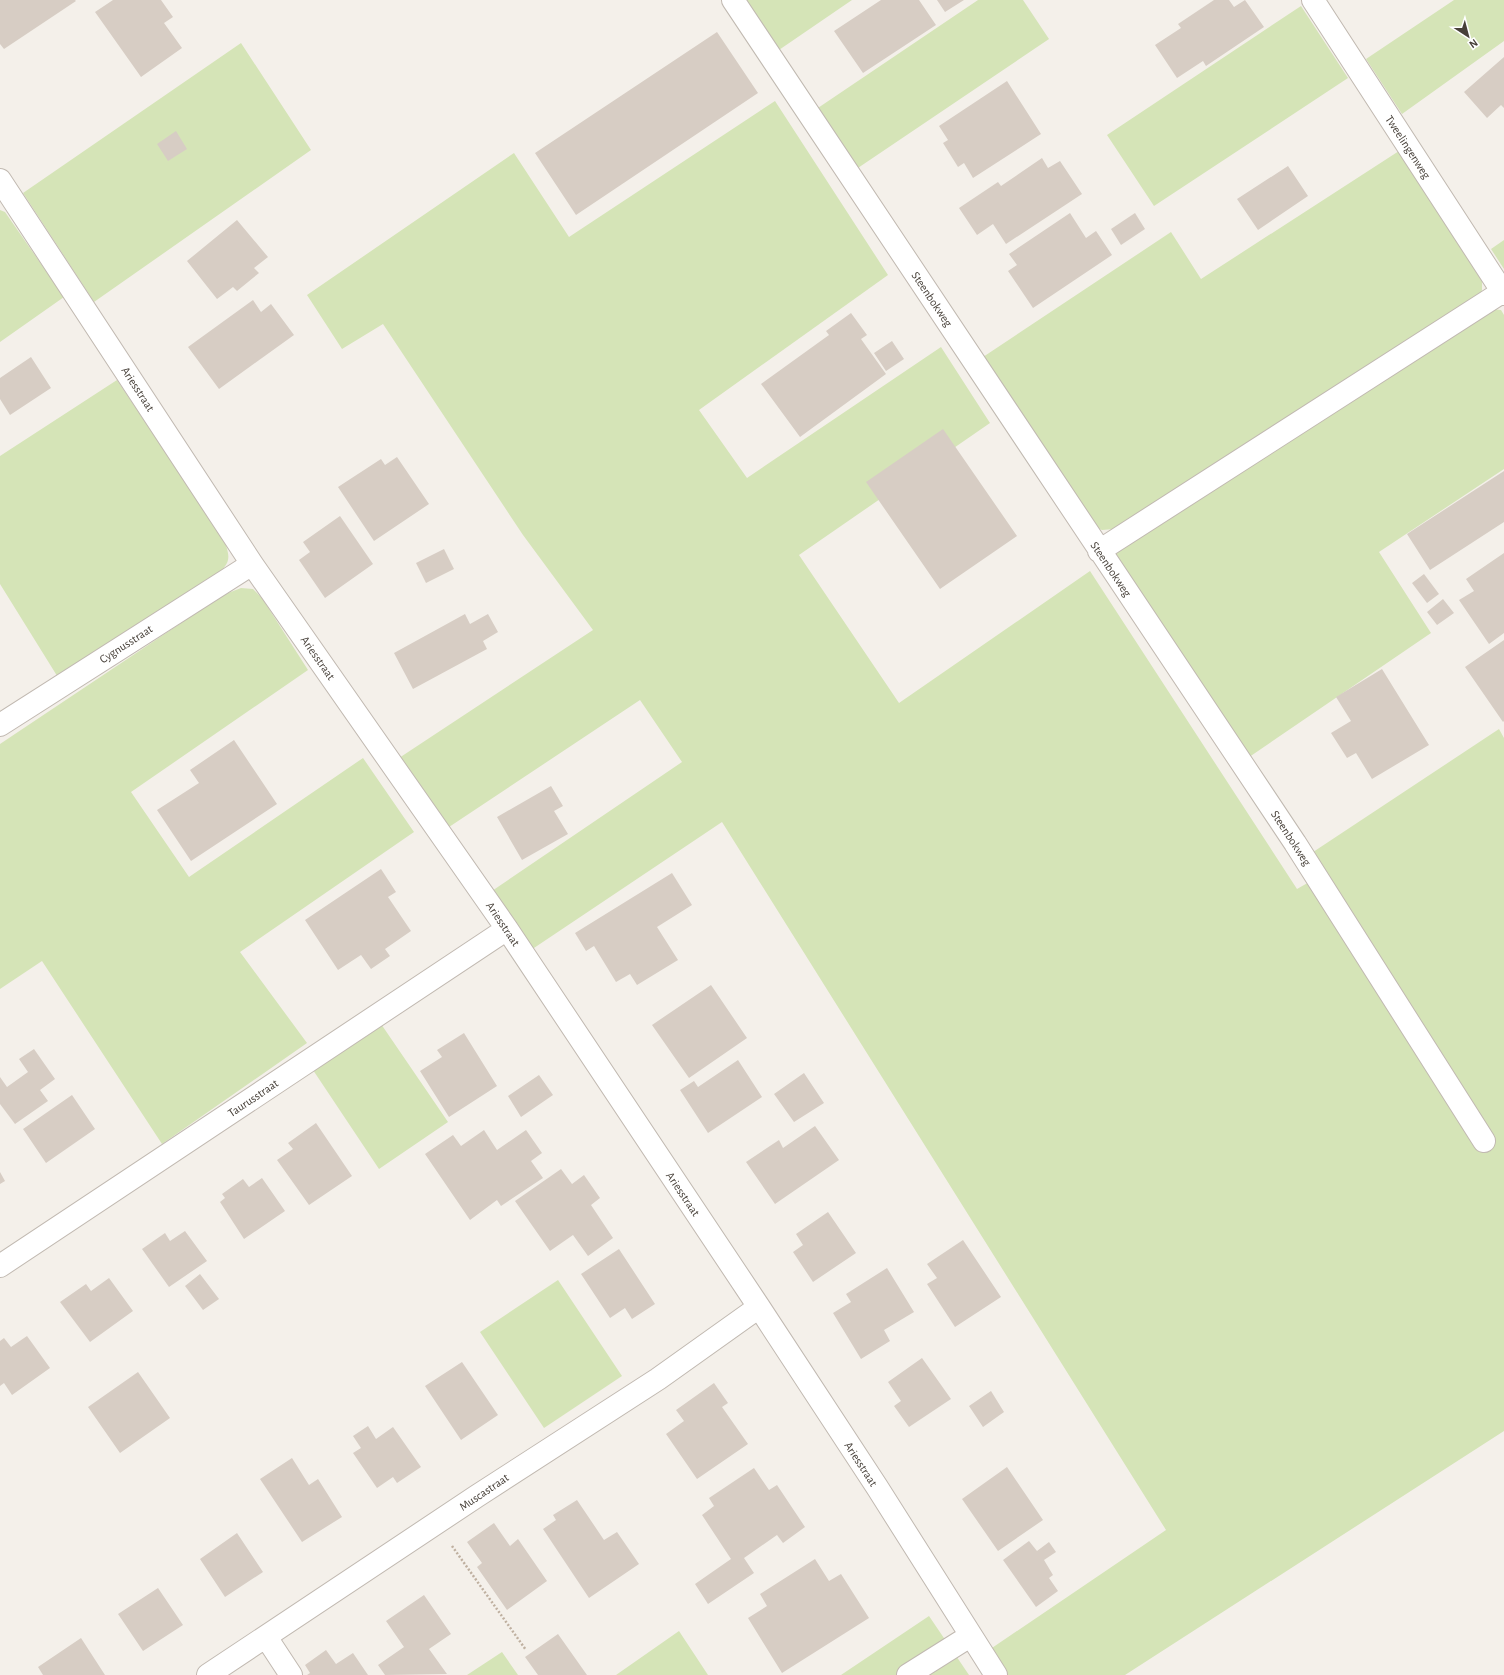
<svg xmlns="http://www.w3.org/2000/svg" width="1504" height="1675" font-family="'Alegreya Sans',sans-serif">
  <rect width="100%" height="100%" fill="#f4f0ea"/>
  <path fill="#d5e4b7" d="M741,0H852L776,52Z
    M978,0H1023L1049,39L849,174L809,114Z
    M1454,0H1504V41L1402,114L1366,59Z
    M1301,6L1348,78L1154,206L1107,135Z
    M241,43L311,150L94,302L23,193Z
    M775,101L888,275L699,410L747,478L941,347L990,423L799,555L899,703L1090,571L1297,889L1311,881L1298,862L1499,729L1504,738V1431L1125,1675H1000L986,1652L1166,1530L722,822L525,954L486,895L682,762L640,700L443,831L396,760L593,630L523,535L383,324L342,349L307,295L514,153L569,237Z
    M1399,151L1482,275V290L1478,303L1114,529L1102,530L1086,523L974,363L1171,232L1201,279Z
    M0,210L5,212L64,297L0,342Z
    M1504,240V269L1491,249Z
    M1492,309L1501,310L1504,315V469L1379,552L1431,633L1236,766L1112,557L1121,545Z
    M117,380L224,540C232,561 229,562 215,578L59,679L0,584V456Z
    M241,588L253,589L262,598L308,670L131,792L189,877L363,758L414,832L240,952L307,1043L162,1144L42,961L0,989V744L223,595Z
    M379,1021L448,1122L379,1169L311,1067Z
    M558,1280L622,1376L544,1428L480,1332Z
    M929,1616L969,1675H841Z
    M679,1631L708,1675H616Z
    M502,1652L518,1675H467Z"/>
  <path fill="#d7cdc4" d="M0,0H75L76,1L4,49L0,44Z
    M113,0H161L173,17L164,23L182,48L141,77L95,12Z
    M881,0H919L936,25L863,73L834,31Z
    M937,0H964L945,12Z
    M1214,0H1229L1234,7L1245,0L1264,27L1206,66L1203,61L1177,78L1155,45L1181,28L1178,24Z
    M717,32L758,93L576,215L535,153Z
    M1504,57V108L1501,105L1487,118L1464,92Z
    M1007,81L1041,134L973,178L964,163L958,167L943,143L948,140L939,126Z
    M176,131L187,149L168,161L157,144Z
    M1042,158L1048,168L1060,161L1082,194L1006,244L993,224L977,235L959,208L998,182L1001,186Z
    M1288,166L1308,196L1258,230L1237,199Z
    M1070,213L1086,238L1096,231L1112,255L1033,308L1008,271L1017,265L1009,254Z
    M1135,213L1145,229L1121,245L1111,229Z
    M237,220L268,257L254,268L259,273L237,291L233,287L217,299L187,261Z
    M253,300L261,312L271,304L294,335L219,389L188,347Z
    M851,313L867,335L861,339L886,374L800,437L761,384L829,335L826,331Z
    M892,341L904,359L886,371L874,353Z
    M31,357L51,388L10,415L0,399V378Z
    M943,429L1017,536L940,589L866,482Z
    M397,457L429,504L374,541L338,487L381,459L385,465Z
    M1504,471V522L1430,570L1407,534Z
    M340,516L373,564L325,598L299,560L310,552L303,542Z
    M444,549L454,569L426,583L416,563Z
    M1504,553V633L1489,644L1459,600L1474,591L1466,579Z
    M1424,574L1439,594L1427,603L1412,583Z
    M1443,599L1454,613L1437,625L1427,612Z
    M465,614L470,624L488,614L498,632L483,641L487,649L413,689L394,653Z
    M1504,640V721L1503,722L1465,667Z
    M1382,669L1429,745L1372,779L1356,753L1347,758L1331,733L1351,721L1336,697Z
    M234,740L277,804L191,861L157,810L199,783L190,770Z
    M551,786L563,806L554,811L568,834L522,860L497,817Z
    M381,869L396,892L388,897L411,931L385,949L390,956L371,969L361,955L338,970L305,920Z
    M672,873L692,905L657,927L678,960L637,985L630,974L616,982L594,946L586,951L575,933Z
    M711,985L747,1038L689,1078L652,1025Z
    M464,1033L497,1086L449,1117L420,1071L442,1057L437,1050Z
    M34,1049L55,1079L40,1090L48,1101L15,1124L0,1104V1077L7,1087L28,1072L19,1059Z
    M738,1060L762,1097L708,1133L680,1090L694,1081L698,1087Z
    M804,1073L824,1103L794,1122L774,1094Z
    M539,1075L553,1095L521,1117L508,1096Z
    M72,1095L95,1129L46,1163L23,1129Z
    M316,1123L352,1176L309,1205L277,1160L293,1149L288,1143Z
    M815,1126L839,1160L775,1204L746,1162L779,1140L783,1148Z
    M484,1130L497,1150L526,1130L542,1153L531,1161L543,1178L501,1206L497,1200L470,1220L425,1154L453,1135L461,1146Z
    M561,1169L572,1184L584,1175L600,1198L591,1205L613,1238L588,1256L573,1235L550,1251L515,1201Z
    M0,1172L5,1181L0,1184Z
    M262,1178L285,1211L244,1239L220,1202L225,1198L222,1194L243,1179L249,1187Z
    M828,1212L856,1253L813,1282L793,1252L803,1245L796,1234Z
    M185,1231L207,1261L169,1287L142,1249L165,1233L170,1241Z
    M963,1240L1001,1297L955,1327L927,1284L937,1278L927,1264Z
    M619,1249L655,1304L632,1319L625,1308L610,1318L581,1274Z
    M887,1268L914,1312L884,1330L890,1341L861,1359L833,1313L851,1302L846,1294Z
    M200,1274L219,1299L203,1310L185,1286Z
    M109,1278L133,1311L90,1342L60,1302L86,1284L91,1291Z
    M27,1336L50,1368L12,1395L4,1383L0,1386V1341L4,1338L11,1347Z
    M922,1358L951,1399L909,1427L894,1406L901,1401L888,1382Z
    M462,1362L498,1415L461,1440L425,1386Z
    M138,1372L170,1418L120,1453L88,1407Z
    M714,1383L728,1403L722,1407L748,1444L697,1479L666,1434L684,1421L676,1410Z
    M991,1391L1004,1412L983,1427L969,1406Z
    M368,1426L376,1439L393,1427L421,1467L397,1483L393,1477L377,1488L353,1453L361,1448L353,1436Z
    M292,1458L309,1485L318,1479L342,1517L302,1542L260,1479Z
    M1007,1467L1043,1520L998,1551L962,1499Z
    M754,1468L769,1490L777,1485L805,1527L783,1543L777,1535L744,1558L754,1573L708,1604L695,1584L731,1559L702,1515L714,1506L709,1498Z
    M577,1500L604,1540L617,1532L639,1564L589,1598L543,1529L556,1520L553,1515Z
    M494,1523L510,1546L518,1539L547,1581L507,1610L477,1567L482,1563L467,1542Z
    M237,1533L263,1572L225,1597L200,1559Z
    M1029,1541L1037,1551L1049,1542L1056,1552L1044,1560L1053,1575L1049,1578L1058,1591L1036,1607L1003,1560Z
    M815,1559L829,1581L841,1574L869,1618L782,1673L748,1618L767,1606L760,1594Z
    M158,1588L183,1625L143,1651L118,1614Z
    M424,1595L451,1634L429,1649L447,1674L385,1675L378,1665L404,1647L386,1621Z
    M558,1634L587,1675H538L525,1657Z
    M81,1638L105,1675H43L38,1667Z
    M326,1650L336,1664L353,1653L368,1675H307L310,1673L305,1665Z"/>
  <g fill="none" stroke-linecap="round" stroke-linejoin="round">
    <g stroke="#c1b9b1" stroke-width="24">
      <path id="minor" d="M733,0L1295,843L1484,1141
        M1313,0L1504,294
        M0,180L252,564L507,929L759,1307L877,1487L996,1675
        M1099,551L1502,292
        M0,725L252,564
        M0,1266L507,929
        M266,1637L291,1675
        M208,1675L477,1496L658,1379L759,1307
        M908,1675L970,1636"/>
    </g>
    <path stroke="#bfb0a0" stroke-width="2.5" stroke-dasharray="2 2" stroke-linecap="butt" d="M452,1546L526,1650"/>
    <use href="#minor" stroke="#fff" stroke-width="22"/>
  </g>
  <g text-anchor="middle" stroke-width="3" stroke-linejoin="round" paint-order="stroke">
    <g font-size="12" fill="#474039" stroke="#fff">
      <text transform="translate(1408 147) rotate(57)" y="4">Tweelingenweg</text>
      <text transform="translate(932 299) rotate(56)" y="4">Steenbokweg</text>
      <text transform="translate(138 389) rotate(57)" y="4">Ariesstraat</text>
      <text transform="translate(1111 569) rotate(56)" y="4">Steenbokweg</text>
      <text transform="translate(126 644) rotate(-33)" y="4">Cygnusstraat</text>
      <text transform="translate(318 658) rotate(55)" y="4">Ariesstraat</text>
      <text transform="translate(1291 838) rotate(57)" y="4">Steenbokweg</text>
      <text transform="translate(503 924) rotate(56)" y="4">Ariesstraat</text>
      <text transform="translate(253 1098) rotate(-34)" y="4">Taurusstraat</text>
      <text transform="translate(683 1194) rotate(56)" y="4">Ariesstraat</text>
      <text transform="translate(861 1464) rotate(57)" y="4">Ariesstraat</text>
      <text transform="translate(484 1492) rotate(-34)" y="4">Muscastraat</text>
    </g>
  </g>
  <g transform="translate(1468 36) rotate(144)" stroke="#ffffff" stroke-width="3" paint-order="stroke">
  <path d="M0-3L7 15L0 10L-7 15Z" fill="#474039"/>
  <text y="-6" font-size="11" font-weight="bold" text-anchor="middle" fill="#474039">N</text>
  </g>
</svg>
